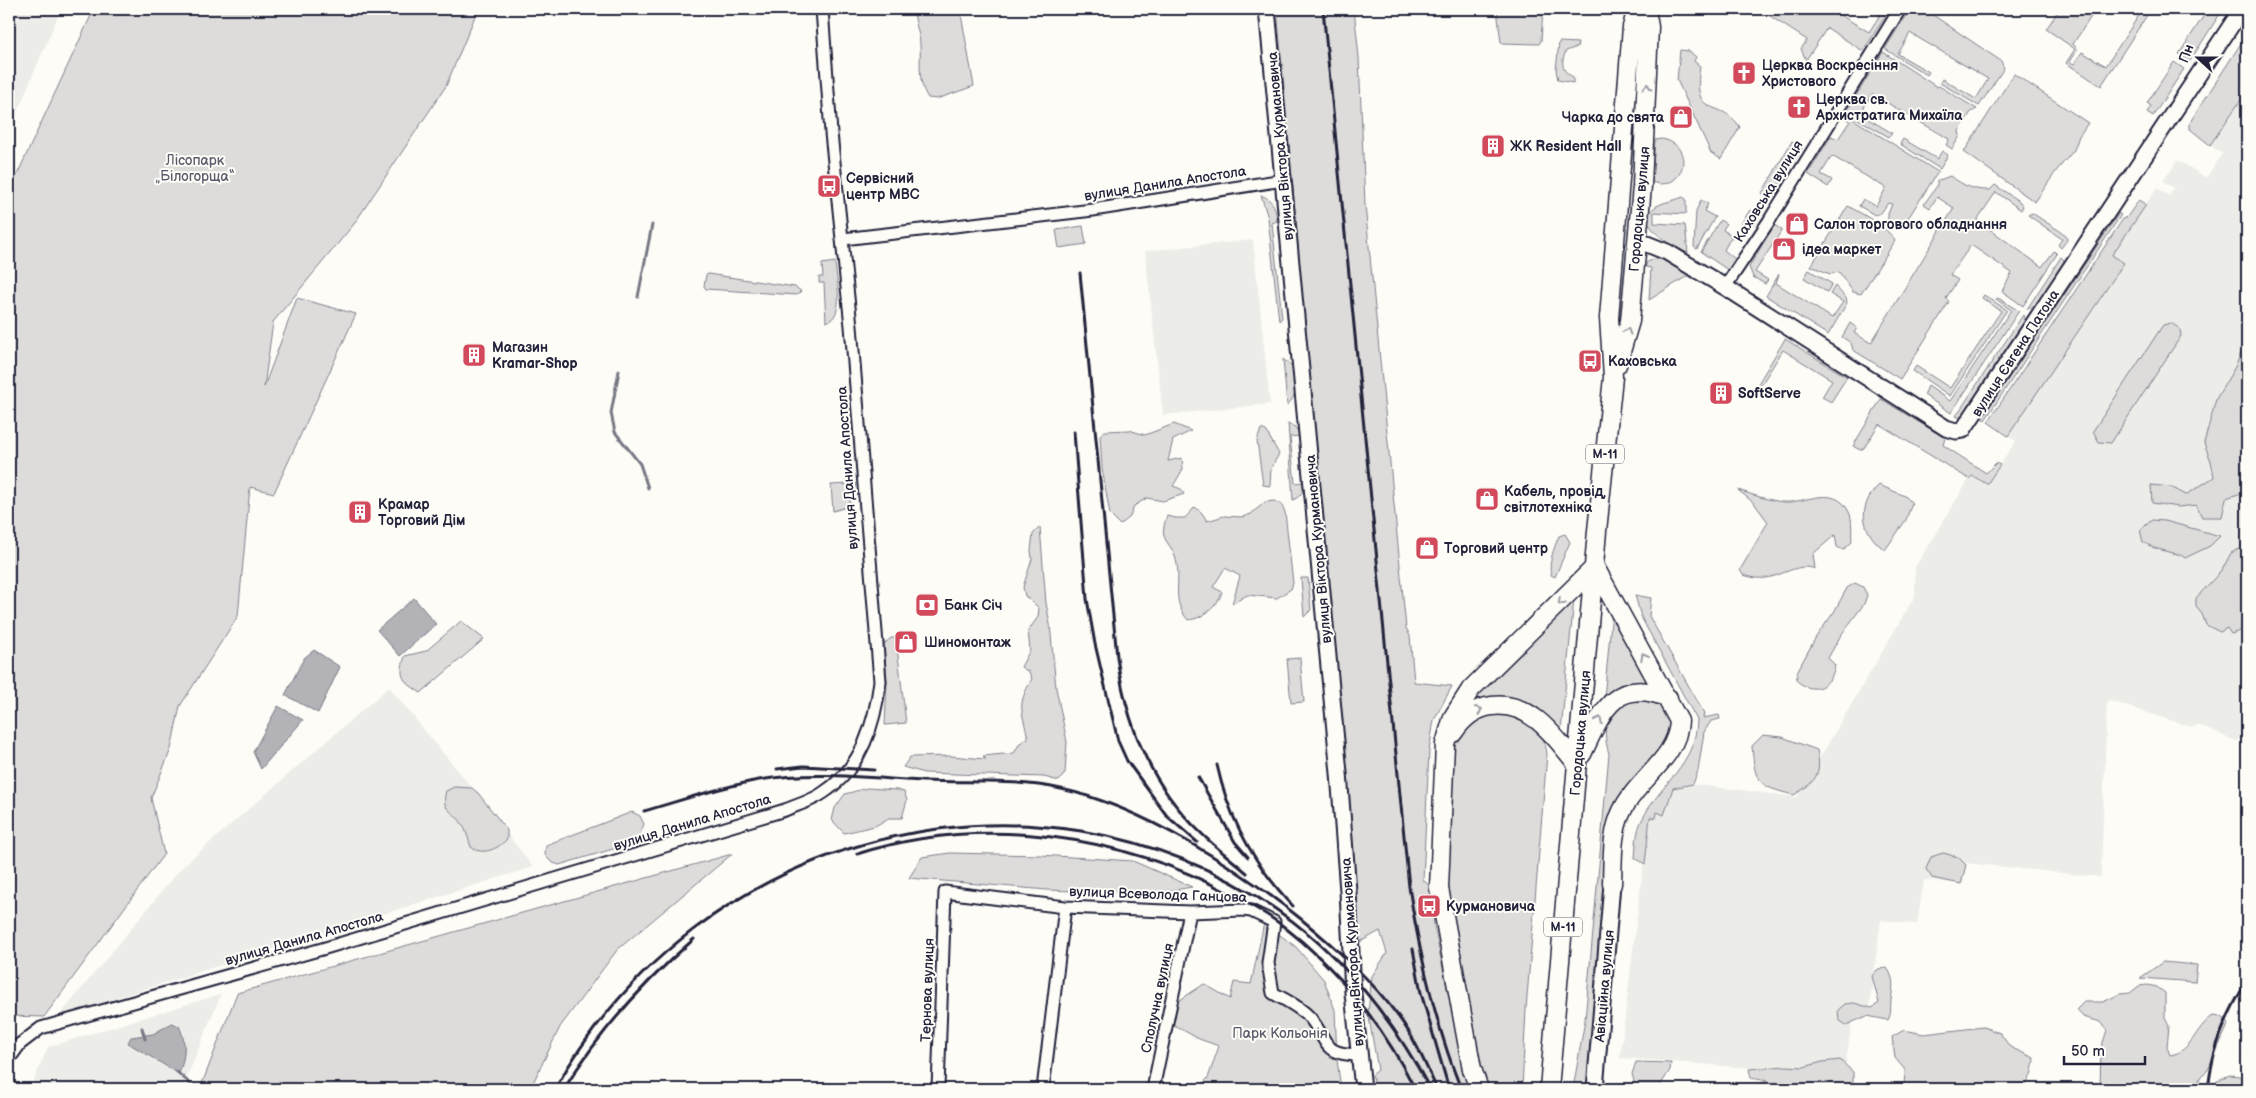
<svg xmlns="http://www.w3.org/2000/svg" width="2256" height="1098" font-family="'Balsamiq Sans',sans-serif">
  <rect width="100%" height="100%" fill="#fdfcf7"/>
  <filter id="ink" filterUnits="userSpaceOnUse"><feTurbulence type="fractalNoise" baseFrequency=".02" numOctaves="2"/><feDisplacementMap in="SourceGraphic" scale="10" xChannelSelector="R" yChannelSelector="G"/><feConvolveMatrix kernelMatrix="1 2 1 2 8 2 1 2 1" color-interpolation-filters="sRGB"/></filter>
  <g filter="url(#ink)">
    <path fill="#ecece9" d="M9,9H61L9,131Z
      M2247,91V736L2236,741L2198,725L2192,727L2107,700L2101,877L1966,863L1963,884L1924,880L1917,924L1881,920L1869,1009L1854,1008L1844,1075L1620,1058L1649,817H1656V807L1674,782L1797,797L1915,596V567L1971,476L1982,483L1983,481L1987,484L2016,441L2008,436L2124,264L2112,255L2157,188L2169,196L2174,188L2163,181L2178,160L2206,178L2222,154L2210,145Z
      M1253,240L1270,404L1163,415L1145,251Z
      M389,687L472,788L533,867L59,1016L182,867Z
      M221,994L182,1089H30L48,1047Z"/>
    <path fill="#dddcdb" stroke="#807f8b" d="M94,9H478L446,86L354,224L273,322L264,387L297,298L356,314L274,493L250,487L238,616L180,706L171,749L151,798L164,854L44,1017L9,1016V192Z
      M914,9H960L974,86L937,99L928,98C915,78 923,58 919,36C917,27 914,18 914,9Z
      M1277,9H1354L1359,57L1365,205L1406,628L1410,636L1414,682L1452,686L1434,720L1429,751L1423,880L1431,887L1434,926L1465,1072L1471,1089H1376L1372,1075L1378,1070L1368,1012L1372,976L1387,953L1380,931L1360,942Z
      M1497,9H1543L1541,41L1539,44L1501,43Z
      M1759,9H1830L1869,32L1880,15L1870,9H1883L1887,14L1863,51L1827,28L1806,60L1801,49L1807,40Z
      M1914,9H1924L2001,61L2004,68L1979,106L1940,83L1942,79L1976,99L1988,79L1910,33L1898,54L1929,72L1927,75L1885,49L1909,10L1919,16L1920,13Z
      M2050,9H2096L2073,44L2078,49L2070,62L2074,64L2082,52L2106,66L2143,9H2151L2101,86L2066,63L2075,49L2046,29L2057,13Z
      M2208,9H2223L2190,61L2179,54Z
      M2247,34V91L2210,145L2190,129V122Z
      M1559,42L1578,43L1577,47L1566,51C1561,62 1561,71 1573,77V83L1558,80L1556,70Z
      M1680,50L1689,51L1696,57L1694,61L1700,66C1692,122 1719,96 1740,127L1721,159L1711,153L1677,80Z
      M1883,52L1937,87L1939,86L1977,109L1971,112L1959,131L1960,136L1952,149L1946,145L1949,139L1872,94L1860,114L1892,133L1889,137L1846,112Z
      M2174,62L2184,69L2153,116L2147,112L2151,106L2147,103Z
      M2014,74L2088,123L2079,136L2074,150L2057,170L2035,202L1964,152Z
      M1845,114L1938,172L1901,229L1894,228L1888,222V214L1892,204L1888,203L1881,213L1875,215L1859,206L1863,199L1876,206L1886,188L1832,156L1821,174L1832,180L1828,187L1808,174L1831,136L1838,139L1850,121L1844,117Z
      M1662,139C1697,145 1684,194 1652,182L1655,140Z
      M1903,139L1937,159L1942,151L1948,155L1940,169L1900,144Z
      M1792,141L1802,148L1770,199L1762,193Z
      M1950,176C1967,187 1971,190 1990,190L1995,185L2020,202L2023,206L2021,210L1996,192L1977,220L2042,267L2054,251L2057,254L2023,306L2002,291L2012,273L1971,245L1950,275L1958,280L1946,298L1949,302L1900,379L1853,350L1851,343L1842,337L1850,323L1857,328L1854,333L1871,343L1954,208L1937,197L1930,208L1924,204L1937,186V181Z
      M1261,195C1274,201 1276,208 1277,221L1272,223L1282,318L1279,321L1268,218Z
      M1683,197L1686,199V214L1654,212V223L1685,225L1688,253C1675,248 1632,224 1654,208C1661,202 1674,201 1683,197Z
      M1701,200L1708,204L1704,211L1715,217L1697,249L1694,247L1696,211Z
      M2139,200L2146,205L2112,255L2124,263L2008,436L1988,422L2123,219L2127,217Z
      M1848,206C1862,214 1888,227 1895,241L1861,294L1853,292L1839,272L1830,274L1811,266Z
      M1750,210L1759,216L1754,224L1747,221L1736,239L1731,237L1724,250L1735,259L1728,270L1701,252L1720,220L1726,224L1723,230L1733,236Z
      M2032,213L2066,235L2067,240L2061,248L2058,245L2062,239L2028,215Z
      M2119,213L2121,215L1985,420L1982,418Z
      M1774,225L1782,230L1755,272L1768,280L1765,284L1753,277L1749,267Z
      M1083,226L1086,244L1059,248L1056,230Z
      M2061,257L2064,260L2063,265L2036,305L2027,309Z
      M1653,259C1666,257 1679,269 1689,275L1649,300L1651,268L1646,267V263Z
      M835,262C836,278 846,317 826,322L824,283H819V277H823L822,264Z
      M1809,270L1832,284L1827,292L1804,278Z
      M708,274L795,287L801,291L797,295L706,289L704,286L706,275Z
      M1779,274L1776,283L1832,318L1843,302L1830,294L1835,286L1846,298L1847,303L1828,335L1766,296Z
      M1984,295L2007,310L1950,396L1913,371L1916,366L1950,388L2001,311L1982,298Z
      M1998,298L2019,311L1951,413L1924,395L1928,386L1950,401L2011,310L1996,299Z
      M2023,315L2025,321L1961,418L1956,416Z
      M2171,323L2180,329L2181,336L2111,443L2099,442L2093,431L2163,325Z
      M1785,339L1847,377L1831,402L1822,397L1832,380L1783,350L1759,388L1756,387Z
      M2247,339V488L2245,492L2226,498L2222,517H2202L2196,505L2178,507L2152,503L2151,485L2171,487L2186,495L2214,477L2211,461L2204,443L2216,399L2235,367Z
      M1283,359L1292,367C1296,381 1299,395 1287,405Z
      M1881,399L1945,438L1943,445L1986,473L1996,463L2000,465L1987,484L1972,476L1969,479L1879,424L1864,448L1860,450L1853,446Z
      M1288,423L1296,428L1300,436L1290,437L1295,483L1304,482C1305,491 1301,496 1293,500Z
      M1174,424L1191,431L1173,440L1168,461L1182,458L1183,469L1173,486L1181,489L1184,494L1163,501L1147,498L1134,506L1130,517L1120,525L1110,515L1102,468L1100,435L1105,431L1129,430L1145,435Z
      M1261,429L1266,431L1279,454L1271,468L1270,486L1263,485L1257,441Z
      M849,484L850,506L833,511L831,485Z
      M1879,485L1905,496L1912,503L1906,520L1885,550C1863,534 1855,508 1879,485Z
      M1738,490C1753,495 1768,500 1783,502C1805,504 1835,483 1849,512C1853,519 1851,534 1852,542L1843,550L1837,547L1835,535L1813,554L1815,569C1799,562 1782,576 1766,578C1758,579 1750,577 1743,575L1740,570L1768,522L1754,503Z
      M1274,501L1281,504L1285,512L1293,583L1291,589L1277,598L1247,595L1232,604L1240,576L1225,568L1213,587L1222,592C1218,606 1203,619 1188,620C1170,599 1182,583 1176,560C1171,539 1157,543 1167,516L1176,518H1185L1195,507L1202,513L1207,521L1224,516L1242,517L1251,514L1265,502Z
      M2152,520L2165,521L2220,536L2210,546L2185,558L2181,555L2154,548L2143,542L2140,530Z
      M1040,527L1046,603L1050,624L1056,688L1067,742L1065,773L1059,781L1044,777L924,773L903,767L910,757L951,756L986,759L983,756L1014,753L1020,743L1028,738C1022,710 1016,706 1032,679L1029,672L1021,667L1030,650L1028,631L1038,617L1039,608L1025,596L1023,587L1032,559L1031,550L1033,534Z
      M1565,534L1570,542L1555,577L1551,575C1548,563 1554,548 1559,536Z
      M2239,549L2247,553V624L2240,631L2231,634L2227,628L2220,632L2206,625L2202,614L2196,607V598L2222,570L2231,553Z
      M1301,578H1308L1311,610L1304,617Z
      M1855,583L1863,587L1867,595L1864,604L1841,635L1828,658L1835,665C1832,687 1813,696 1796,680L1798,670L1816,637L1834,612L1847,588Z
      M1635,595L1651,598L1649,616L1704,713L1703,718L1719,715L1720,719L1711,721L1704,732L1698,771L1693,784L1673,788L1664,815L1657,812L1656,818L1650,817L1645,864L1635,858C1636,845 1636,831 1642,820C1660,783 1696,765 1697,720L1641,617Z
      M1574,599L1561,731L1549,722L1465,705Z
      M1612,611L1652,686L1626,687L1623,685L1604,699Z
      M461,621L484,639L421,693C403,681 398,678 405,656L426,651Z
      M891,638H896L906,723L885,725L887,682L884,644Z
      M1300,658L1304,702L1291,703L1287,659Z
      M1630,697C1655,702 1676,706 1669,738L1618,802L1609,819L1587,1089H1573L1585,1020L1609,754C1600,722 1608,718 1630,697Z
      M1508,711C1530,724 1543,726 1547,754L1526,1009L1522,1089H1488L1474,1045L1446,890L1452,748C1463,717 1480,717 1508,711Z
      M1763,735L1782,737L1817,750C1822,776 1815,782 1794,795C1756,786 1755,782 1752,746Z
      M454,787L472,788L478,793L507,830V839C498,849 483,856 471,847C468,839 467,831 462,824C454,810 440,812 446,791Z
      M867,788L897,790L904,792L907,800L902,818H889L875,826L844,833L832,820L835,808L845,794Z
      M632,812L640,816L644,824L637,842L559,865L551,862L545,855L546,845Z
      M950,853L1040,855L1133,861L1192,887L1152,894L1047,890L909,878L922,857Z
      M1943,853L1958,857L1966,865L1961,884L1932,878L1926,869L1931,857Z
      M732,854L617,950L560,1027L530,1089H200L237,993Z
      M1264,923L1296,947L1324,980L1335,1010L1337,1060L1341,1089H1197L1208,1078L1219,1046L1199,1039L1172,1024L1177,1002L1204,984L1230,999L1234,982L1251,984Z
      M2163,962L2197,965L2195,982L2140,978Z
      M1887,968C1895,979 1893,987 1891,1000C1890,1008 1892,1012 1888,1020L1867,1016L1846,1025L1839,1020L1838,1010L1845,1004L1854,1003L1872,1008L1879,1003L1872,976L1878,969Z
      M2148,985L2157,987L2165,993V1018L2169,1026L2167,1047L2170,1055C2192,1052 2195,1027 2213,1016L2222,1017L2229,1023L2208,1070L2201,1076L2195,1089H2100L2101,1049L2107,1030L2101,1022L2083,1017L2077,1009L2084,1002H2103L2120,994L2130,993L2139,986Z
      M1983,1027L2000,1033L2010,1047L2034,1058C2033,1070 2031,1079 2023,1089H1899L1904,1086L1905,1070L1895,1058L1892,1037L1904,1030L1924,1034Z
      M1840,1060L1853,1072V1089H1755L1756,1085L1768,1081L1751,1078L1749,1069L1786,1066L1804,1067L1822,1062Z
      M1636,1062L1671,1063L1670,1070L1658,1089H1636L1632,1074Z
      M2230,1075L2247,1077V1089H2213C2214,1080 2222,1078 2230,1075Z"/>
    <path fill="#b2b2b7" stroke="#787885" d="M414,598L436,624L400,656L377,630Z
      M314,650L340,667L318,713L285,695L304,658Z
      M278,706L303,720L261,769L253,752Z
      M172,1023L179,1026C187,1043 185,1057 179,1074L128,1043L131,1037L153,1034Z"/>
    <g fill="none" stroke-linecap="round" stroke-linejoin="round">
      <path stroke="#787885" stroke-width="3" d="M638,297L652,225
        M619,371L611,413L615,432L640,464L648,488
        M142,1028L145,1039
        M177,1072L194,1087L193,1089"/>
      <g stroke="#22223b" stroke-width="15">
        <path id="street" d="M843,239L1093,210L1283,180
          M1725,287L1769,221L1900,9
          M9,1059L20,1044L41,1028L322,949L785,810C797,805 812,801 823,793C862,768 875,723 880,681L851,326L831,133L822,9
          M938,1089L945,892L1065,907L1190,912L1243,910L1251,911L1274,922L1268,963L1273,993C1285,1000 1302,1008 1311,1019C1330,1044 1322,1054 1359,1055
          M1043,1089L1065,907
          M1153,1089L1190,912"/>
      </g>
      <g stroke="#22223b" stroke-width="19">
        <path id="secondary" d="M1267,9L1339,773L1348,891L1353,993L1363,1089
          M1637,240L1667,252L1725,287L1946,428L1956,431L1963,430L2242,9
          M1595,1089L1612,884"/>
      </g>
      <g stroke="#22223b" stroke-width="21">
        <path id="primary" d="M1617,365L1630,321L1642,186L1649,27L1646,9
          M1595,567L1679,721C1678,758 1637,779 1622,811C1611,833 1613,860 1612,884
          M1453,733C1462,719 1474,708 1492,706C1531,701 1555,737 1577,764
          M1582,754C1601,714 1614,675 1668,698
          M1479,1089L1472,1069L1439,888L1445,744L1453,717L1471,689L1595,567
          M1549,1089L1597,531L1613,377L1609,318L1632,27L1637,9"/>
      </g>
      <use href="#street" stroke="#fdfcf7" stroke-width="11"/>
      <use href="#secondary" stroke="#fdfcf7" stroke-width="15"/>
      <use href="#primary" stroke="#fdfcf7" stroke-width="18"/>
      <path stroke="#22223b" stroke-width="3" d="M1323,9L1409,887C1420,956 1435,1024 1461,1089
        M1080,273L1117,657C1126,724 1150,785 1201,833C1215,847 1231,859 1247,873
        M1074,432L1087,599L1095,644L1118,741L1127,761L1167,816L1197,842
        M1217,765C1229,820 1255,866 1293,906
        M777,769L803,766L874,770
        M1198,777L1235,842L1248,857
        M644,811C682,800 720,787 759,780C814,771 869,778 924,781C969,783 1016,779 1061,789C1141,806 1238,868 1301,919C1336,948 1371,979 1398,1016C1414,1037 1424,1061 1435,1085
        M857,854C981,814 1121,834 1234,896C1251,905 1268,914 1283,926C1338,968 1384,1027 1415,1089
        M1413,949L1421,993L1449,1089
        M555,1089C698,833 1032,742 1277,910C1342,955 1393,1020 1430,1089
        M564,1089C600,1031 643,983 694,939
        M2208,1089C2213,1047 2225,1017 2247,981"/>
    </g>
    <defs><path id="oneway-chevron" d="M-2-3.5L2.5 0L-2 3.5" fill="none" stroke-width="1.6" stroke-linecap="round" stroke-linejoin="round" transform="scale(1.25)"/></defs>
    <g stroke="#9a9aa2">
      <use href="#oneway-chevron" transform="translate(1647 87) rotate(-88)"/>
      <use href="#oneway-chevron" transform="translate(1627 331) rotate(-74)"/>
      <use href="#oneway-chevron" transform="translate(1561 602) rotate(136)"/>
      <use href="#oneway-chevron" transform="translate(1644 656) rotate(-119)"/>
      <use href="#oneway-chevron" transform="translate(1479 710) rotate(-24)"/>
      <use href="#oneway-chevron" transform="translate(1599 720) rotate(-62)"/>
    </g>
  </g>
  <defs>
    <g id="church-square" transform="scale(1.25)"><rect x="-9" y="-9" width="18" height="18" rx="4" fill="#d1495b" stroke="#fdfcf7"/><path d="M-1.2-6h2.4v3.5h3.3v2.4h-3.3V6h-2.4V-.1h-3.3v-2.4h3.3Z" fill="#fff"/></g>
    <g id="shop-square" transform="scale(1.25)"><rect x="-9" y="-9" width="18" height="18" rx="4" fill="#d1495b" stroke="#fdfcf7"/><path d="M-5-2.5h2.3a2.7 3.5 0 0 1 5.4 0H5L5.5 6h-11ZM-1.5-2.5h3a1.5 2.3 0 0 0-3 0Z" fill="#fff"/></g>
    <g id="building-square" transform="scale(1.25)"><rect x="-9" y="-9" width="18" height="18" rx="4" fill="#d1495b" stroke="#fdfcf7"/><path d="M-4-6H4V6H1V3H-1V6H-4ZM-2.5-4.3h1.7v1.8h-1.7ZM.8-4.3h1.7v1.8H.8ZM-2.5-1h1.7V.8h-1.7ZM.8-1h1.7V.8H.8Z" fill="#fff"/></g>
    <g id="bus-square" transform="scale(1.25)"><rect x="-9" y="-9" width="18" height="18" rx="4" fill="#d1495b" stroke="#fdfcf7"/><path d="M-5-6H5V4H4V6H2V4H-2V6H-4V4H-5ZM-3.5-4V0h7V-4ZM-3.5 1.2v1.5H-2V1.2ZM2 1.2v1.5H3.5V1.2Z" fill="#fff"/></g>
    <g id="bank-square" transform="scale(1.25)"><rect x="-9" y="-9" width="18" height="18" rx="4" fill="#d1495b" stroke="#fdfcf7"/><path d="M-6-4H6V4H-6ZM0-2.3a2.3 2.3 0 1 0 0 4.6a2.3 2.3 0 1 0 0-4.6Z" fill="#fff"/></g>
  </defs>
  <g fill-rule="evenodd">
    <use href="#church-square" x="1744" y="73"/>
    <use href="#church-square" x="1799" y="107"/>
    <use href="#shop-square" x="1681" y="117"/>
    <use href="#building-square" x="1493" y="146"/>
    <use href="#bus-square" x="829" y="186"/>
    <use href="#shop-square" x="1797" y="224"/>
    <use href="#shop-square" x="1784" y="249"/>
    <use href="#building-square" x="474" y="355"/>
    <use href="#bus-square" x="1590" y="361"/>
    <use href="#building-square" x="1721" y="393"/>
    <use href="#shop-square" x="1487" y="499"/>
    <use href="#building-square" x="360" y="512"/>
    <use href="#shop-square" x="1427" y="548"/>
    <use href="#bank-square" x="927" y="605"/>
    <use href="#shop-square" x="906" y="642"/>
    <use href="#bus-square" x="1429" y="906"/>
  </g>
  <g text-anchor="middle" stroke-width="4" stroke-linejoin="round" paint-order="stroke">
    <g fill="#fdfcf7" stroke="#646373" stroke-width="1">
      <rect x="1586" y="444.5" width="38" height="19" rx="4"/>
      <rect x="1544" y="917.5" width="38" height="19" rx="4"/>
    </g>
    <g font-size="12" font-weight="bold" fill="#22223b">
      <text x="1605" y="458">М-11</text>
      <text x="1563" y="931">М-11</text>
    </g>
    <g font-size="14" font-weight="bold" fill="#22223b" stroke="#fdfcf7" text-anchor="start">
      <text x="1762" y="70">Церква Воскресіння<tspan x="1762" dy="16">Христового</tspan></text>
      <text x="1816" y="104">Церква св.<tspan x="1816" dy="16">Архистратига Михаїла</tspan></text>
      <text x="1664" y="122" text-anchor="end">Чарка до свята</text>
      <text x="1510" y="151">ЖК Resident Hall</text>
      <text x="846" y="183">Сервісний<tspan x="846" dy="16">центр МВС</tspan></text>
      <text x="1814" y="229">Салон торгового обладнання</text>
      <text x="1802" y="254">ідеа маркет</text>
      <text x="492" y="352">Магазин<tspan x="492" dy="16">Kramar-Shop</tspan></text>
      <text x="1608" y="366">Каховська</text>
      <text x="1738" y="398">SoftServe</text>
      <text x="1504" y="496">Кабель, провід,<tspan x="1504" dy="16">світлотехніка</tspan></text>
      <text x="378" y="509">Крамар<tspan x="378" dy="16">Торговий Дім</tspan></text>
      <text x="1444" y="553">Торговий центр</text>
      <text x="944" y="610">Банк Січ</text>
      <text x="924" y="647">Шиномонтаж</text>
      <text x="1446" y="911">Курмановича</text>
    </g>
    <g font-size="14" fill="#22223b" stroke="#fdfcf7">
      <text transform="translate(1280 146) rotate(-95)" y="5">вулиця Віктора Курмановича</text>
      <text transform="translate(1165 183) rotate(-9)" y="5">вулиця Данила Апостола</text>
      <text transform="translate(1768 191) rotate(-58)" y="5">Каховська вулиця</text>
      <text transform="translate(1639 209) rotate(-85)" y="5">Городоцька вулиця</text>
      <text transform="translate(2015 353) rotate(-57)" y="5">вулиця Євгена Патона</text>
      <text transform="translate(847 468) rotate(-94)" y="5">вулиця Данила Апостола</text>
      <text transform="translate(1318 549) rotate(-95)" y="5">вулиця Віктора Курмановича</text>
      <text transform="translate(1580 733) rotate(-85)" y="5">Городоцька вулиця</text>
      <text transform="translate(692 822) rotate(-17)" y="5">вулиця Данила Апостола</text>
      <text transform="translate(1158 894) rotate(2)" y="5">вулиця Всеволода Ганцова</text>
      <text transform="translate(304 938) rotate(-16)" y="5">вулиця Данила Апостола</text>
      <text transform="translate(1352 952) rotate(-94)" y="5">вулиця Віктора Курмановича</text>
      <text transform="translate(1604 986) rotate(-85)" y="5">Авіаційна вулиця</text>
      <text transform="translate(927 990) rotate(-88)" y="5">Тернова вулиця</text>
      <text transform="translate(1157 998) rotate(-78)" y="5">Сполучна вулиця</text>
    </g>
    <g font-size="14" fill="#5a5a6b" stroke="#fdfcf7">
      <text x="195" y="165">Лісопарк<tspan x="195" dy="16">„Білогорща“</tspan></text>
      <text x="1280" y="1038">Парк Кольонія</text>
    </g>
  </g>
  <rect width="2256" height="1098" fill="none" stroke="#fdfcf7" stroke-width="30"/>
  <rect x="15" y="15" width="2226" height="1068" fill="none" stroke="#22223b" stroke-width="2" filter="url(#ink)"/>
  <g transform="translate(2198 58) rotate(291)" stroke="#fdfcf7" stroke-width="4" paint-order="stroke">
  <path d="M0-4L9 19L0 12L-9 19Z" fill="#22223b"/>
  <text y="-8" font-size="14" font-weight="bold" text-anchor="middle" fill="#22223b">Пн</text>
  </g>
  <path d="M2064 1056v8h81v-8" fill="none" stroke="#22223b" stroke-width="2.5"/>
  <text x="2071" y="1056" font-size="15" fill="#22223b" stroke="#fdfcf7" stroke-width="4" paint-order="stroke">50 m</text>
</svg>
